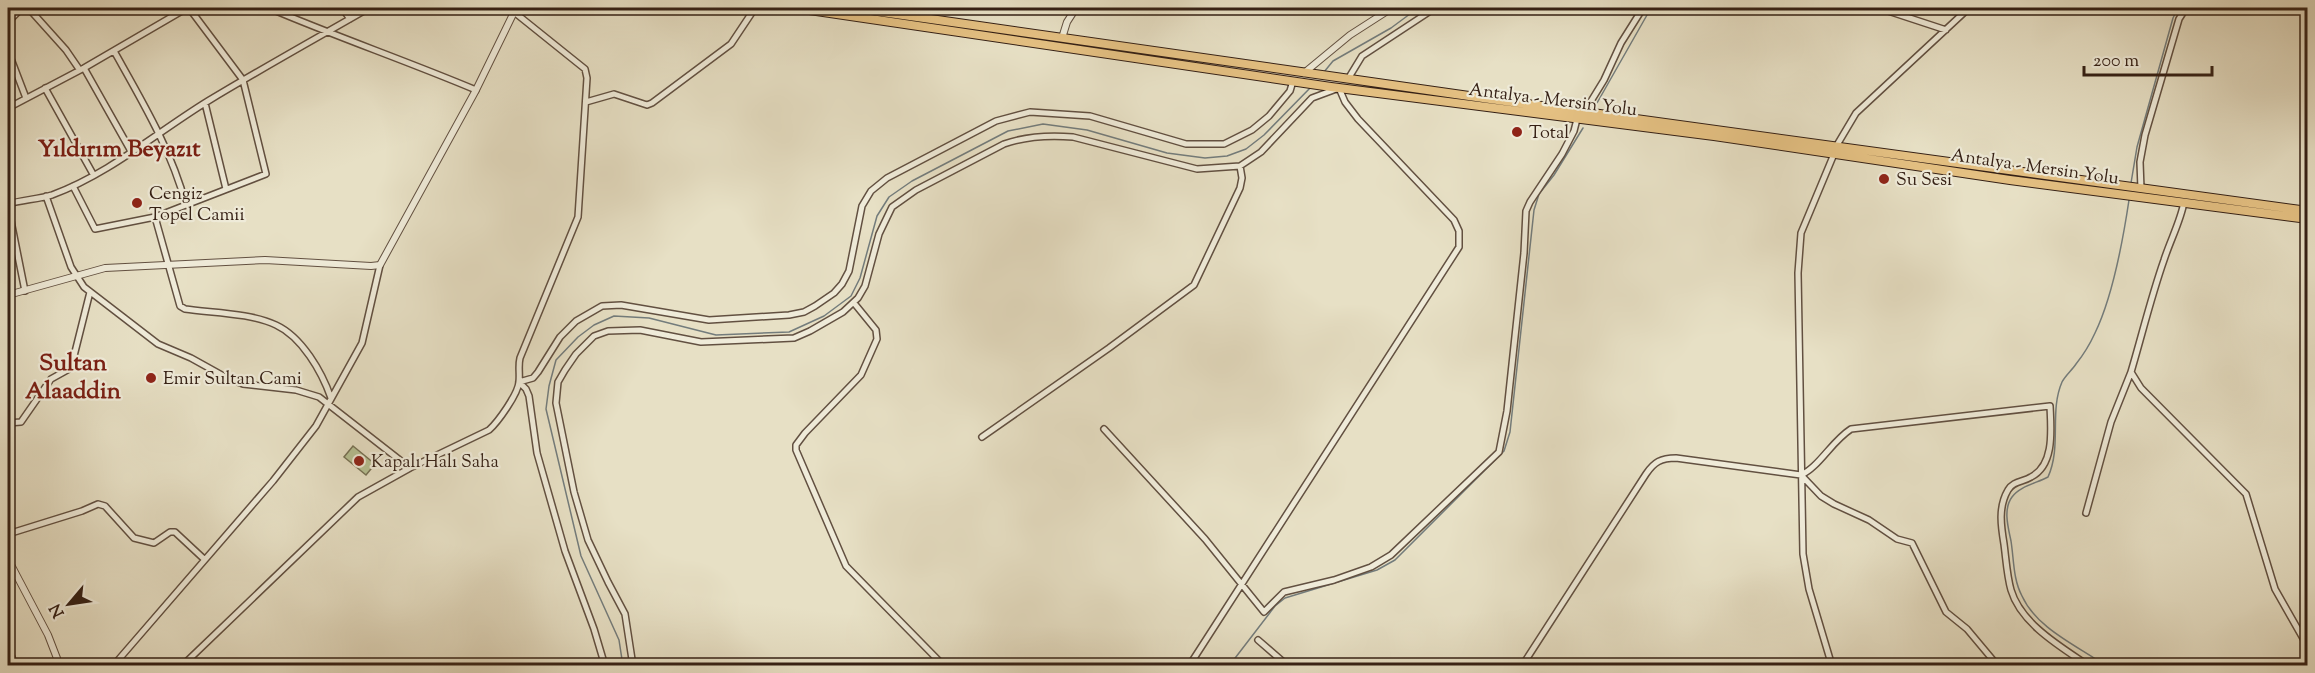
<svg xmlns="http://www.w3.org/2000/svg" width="2315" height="673" font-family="'Sorts Mill Goudy',serif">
  <rect width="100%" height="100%" fill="#e7e0c5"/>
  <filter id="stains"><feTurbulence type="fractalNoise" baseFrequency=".00333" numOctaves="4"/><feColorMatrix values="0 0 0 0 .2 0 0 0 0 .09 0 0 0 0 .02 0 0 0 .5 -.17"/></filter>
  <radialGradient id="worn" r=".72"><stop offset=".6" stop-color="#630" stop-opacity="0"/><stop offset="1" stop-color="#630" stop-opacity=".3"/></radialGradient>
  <path fill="#b7c294" stroke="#767154" stroke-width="1.5" d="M353,446L375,464L366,475L344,457Z"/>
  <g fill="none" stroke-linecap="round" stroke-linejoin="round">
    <path stroke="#737c7c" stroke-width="1.5" d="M1324,72L1333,61L1391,28L1418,8
      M1597,103L1651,8
      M2131,183L2137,147L2173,18L2178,8
      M623,666L619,640L581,556L546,409L549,386L556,360L578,337L594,325L614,316L649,318L716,335L789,332L824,316L851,296L860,278L877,216L889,197L912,181L1008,131L1043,124L1087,130L1167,153L1205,158L1227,156L1246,149L1264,135L1311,87
      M1229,666L1275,606L1285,598L1377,570L1395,560L1504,451L1510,432L1534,210L1539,194L1554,175L1583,128
      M2106,666C2078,646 2037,629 2022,596C2013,579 2014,560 2011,541C2008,527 2003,509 2012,497C2020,486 2037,483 2048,477C2062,446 2049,412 2062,382C2065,376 2072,370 2076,364C2084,354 2090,344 2095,333C2113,296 2123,240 2129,200"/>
    <g stroke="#625041" stroke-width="8">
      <path id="minor" d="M269,8C337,37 407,61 476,90
        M342,8L350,19
        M1879,8L1946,30
        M8,22L19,11H31L66,50L79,69
        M8,51L26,98
        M114,51C142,101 171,149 186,205
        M84,68L132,153
        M1348,79L1362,56L1435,8
        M45,88L93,174
        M586,102L614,94L647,105L652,103L731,44L755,8
        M205,103L226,189
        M8,108L84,68L187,8
        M1585,111L1604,80L1621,43L1643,8
        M1837,145L1856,113L1969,8
        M73,186L95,229L155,217L266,174L243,80L189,8
        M2141,189L2140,162L2145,135L2179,19L2186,8
        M46,196L71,267L84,287L158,344L191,358L227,378L243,384L296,390L319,397L410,468
        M2184,202C2181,220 2170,241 2164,260C2151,297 2142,335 2131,372L2141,388L2246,494L2275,589L2308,647
        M8,204C22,200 39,199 52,195C109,174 156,133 208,101C261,69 315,39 369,8
        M8,206L25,291
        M155,217L180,306L185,309C213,313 251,313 276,325C302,337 322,372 331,398
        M854,303L876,330L877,339L861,375L805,433L796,445V450L846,566L944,666
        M519,382L533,378L538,372L560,337L576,321L602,306L621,305L709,320L789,315L804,312L815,306L834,293L842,284L849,271L862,206L871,191L887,178L996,121L1030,112L1090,116L1186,144H1224L1252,130L1269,116L1290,91L1293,81
        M519,382L526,389L529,396L537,453L565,551L594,629L605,666
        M8,423L21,422L51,379L69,369L72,364L90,292
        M1104,429L1205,539L1264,612L1284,592L1334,580L1371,567L1391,555L1499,452L1507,411L1524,253L1526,211L1530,202L1562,154L1574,131L1577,119
        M982,437L1109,348L1194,285L1240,188L1242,178L1240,166
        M1801,475L1821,496L1834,504L1869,520L1897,539L1912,543L1946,612L1967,629L1998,666
        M2086,513L2111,422L2131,372
        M8,534L82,511L98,504L105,506L134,538L154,543L170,532H175L204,559
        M1258,640L1288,666
        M8,647L15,666
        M113,666L273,481L316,426L362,343L380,265
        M182,666L358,497L410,468L489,430C498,422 518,394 519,382C520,373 518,366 520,358L578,217L587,78L585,69L514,12
        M633,666L625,614L608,582L588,540L574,492L556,403L558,382L565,370L576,354L594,336L608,331L640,330L701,342L794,338L810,331L843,312L858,298L865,286L879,234L892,207L916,190L1004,144C1027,136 1050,135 1073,137L1197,169L1240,166L1261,152L1312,98L1339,88L1345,102L1358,119L1454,220L1459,231V247L1189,666
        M1522,666L1646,474C1654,462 1661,458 1676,458L1801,475C1819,467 1832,441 1851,429L2050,406C2051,429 2055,465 2031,477C2023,482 2013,481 2008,490C1998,507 2001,526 2004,544C2006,559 2007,576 2011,590C2021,624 2061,647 2089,666
        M1832,666L1809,589L1803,554L1798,273L1801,233L1834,154"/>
    </g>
    <g stroke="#625041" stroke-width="8">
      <path id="tertiary" d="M1062,38L1067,22L1076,8
        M1304,73L1350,35L1392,8
        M8,295L105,268L265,260L371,266L380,265L476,90L516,8
        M8,559L48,635L60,666"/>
    </g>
    <g stroke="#352015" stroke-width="10">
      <path id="trunk" d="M796,8L1331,87L1714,136L2010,180L2308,219
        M854,8L1490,99L2308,211"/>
    </g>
    <use href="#minor" stroke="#efebd9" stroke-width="5"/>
    <use href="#tertiary" stroke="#efebd9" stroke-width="6"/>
    <use href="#trunk" stroke="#e4c082" stroke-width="8"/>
  </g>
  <g fill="#8f2418" stroke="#efebd9" stroke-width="2">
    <circle cx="1517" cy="132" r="6"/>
    <circle cx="1884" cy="179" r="6"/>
    <circle cx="137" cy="203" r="6"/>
    <circle cx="151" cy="378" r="6"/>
    <circle cx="359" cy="461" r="6"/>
  </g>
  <g text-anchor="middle" stroke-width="4.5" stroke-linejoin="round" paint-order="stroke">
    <g font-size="18" fill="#352015" stroke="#efebd9">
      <text transform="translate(1553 99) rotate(7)" y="6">Antalya - Mersin Yolu</text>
      <text transform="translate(2035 166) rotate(8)" y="6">Antalya - Mersin Yolu</text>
    </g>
    <g font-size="18" fill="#352015" stroke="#efebd9" text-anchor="start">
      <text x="1529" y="138">Total</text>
      <text x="1896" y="185">Su Sesi</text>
      <text x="149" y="199">Cengiz<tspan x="149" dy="21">Topel Camii</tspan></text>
      <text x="163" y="384">Emir Sultan Cami</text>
      <text x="371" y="467">Kapalı Halı Saha</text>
    </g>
    <g font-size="24" font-weight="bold" fill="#7a1f14" stroke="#efebd9">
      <text x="119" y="156">Yıldırım Beyazıt</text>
      <text x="73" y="370">Sultan<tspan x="73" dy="28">Alaaddin</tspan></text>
    </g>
  </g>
  <rect width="2315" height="673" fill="none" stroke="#e7e0c5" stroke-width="30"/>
  <rect x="9" y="9" width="2297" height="655" fill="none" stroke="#352015" stroke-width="3"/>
  <rect x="15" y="15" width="2285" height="643" fill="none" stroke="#352015" stroke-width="1.5"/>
  <g transform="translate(69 604) rotate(241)" stroke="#efebd9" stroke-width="4.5" paint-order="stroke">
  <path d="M0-4.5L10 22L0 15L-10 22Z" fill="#352015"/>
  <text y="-9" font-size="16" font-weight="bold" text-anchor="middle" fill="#352015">N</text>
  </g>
  <path d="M2084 66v9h128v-9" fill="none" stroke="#352015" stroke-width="3"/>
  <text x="2093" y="66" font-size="18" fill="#352015" stroke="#efebd9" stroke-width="4.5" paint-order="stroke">200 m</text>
  <rect width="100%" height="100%" filter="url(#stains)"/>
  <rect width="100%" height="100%" fill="url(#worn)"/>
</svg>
